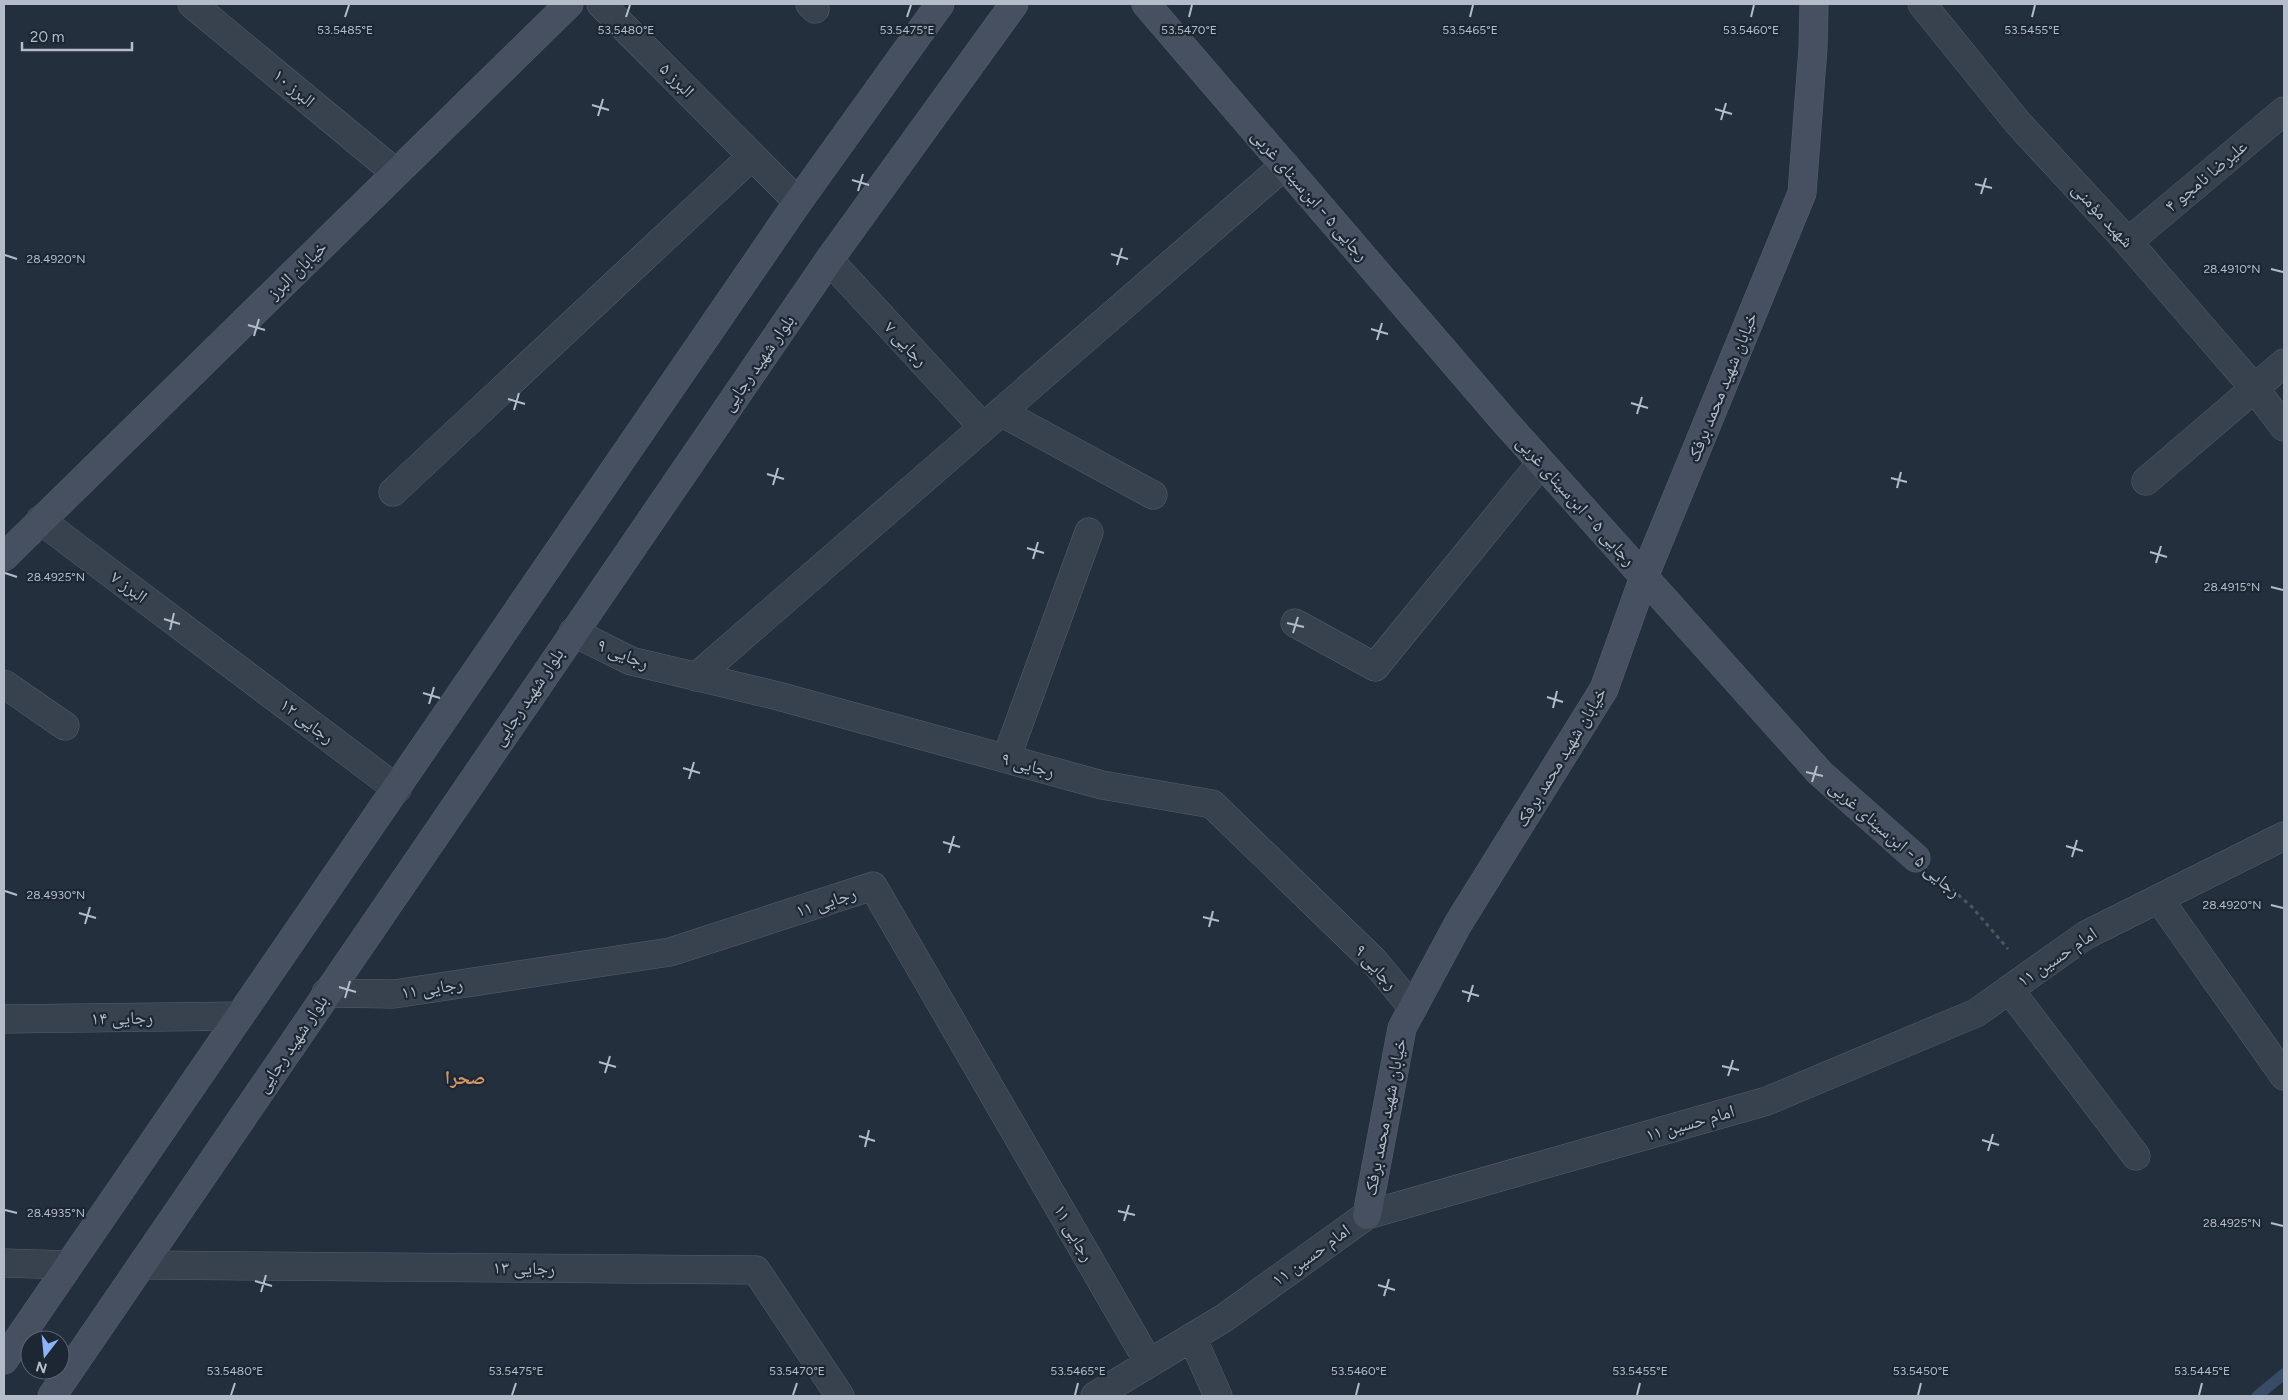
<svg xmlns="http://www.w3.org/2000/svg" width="2288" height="1400" font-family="Figtree,'Noto Naskh Arabic',sans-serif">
  <rect width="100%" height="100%" fill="#242f3e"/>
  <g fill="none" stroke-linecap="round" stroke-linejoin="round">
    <path stroke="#394c67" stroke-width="11" d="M2257,1396L2284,1374"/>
    <g stroke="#565f6c" stroke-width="29">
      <path id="street" d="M192,4L396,173
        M601,4L798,202
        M810,4L815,9
        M1922,4L2018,123L2128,242L2255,389L2284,427
        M2128,242L2284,111
        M829,260L983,427
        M1001,412L1153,495
        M2146,481L2284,363
        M393,492L752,156
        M40,520L397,789
        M1295,623L1375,667L1541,463
        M573,632L631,661L778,696L1102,785L1212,804L1374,961L1413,1008
        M696,677L1285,165
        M4,684L65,726
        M1006,759L1089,532
        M2159,899L2284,1076
        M2009,989L2136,1156
        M326,993L394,994L670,952L873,886L1149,1363
        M4,1019L240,1016
        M4,1263L69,1265
        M142,1265L756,1270L840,1396
        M1192,1337L1218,1396
        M1095,1396L1224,1318L1367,1215L1767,1101L1976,1013L2086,935L2284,836"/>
    </g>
    <g stroke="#565f6c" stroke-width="29">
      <path id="secondary" d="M1146,4L1505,422L1820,773L1916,858
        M4,557L569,4
        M1367,1215L1402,1028L1458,924L1604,689L1644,577L1802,193L1813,48L1814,4
        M4,1360L798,202L940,4
        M52,1396L829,260L1014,4"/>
    </g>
    <path stroke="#44595c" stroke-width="3" stroke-dasharray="4 4" stroke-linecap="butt" d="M1940,879L1972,907L2008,949"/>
    <use href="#street" stroke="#38414e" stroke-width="28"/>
    <use href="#secondary" stroke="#465061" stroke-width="28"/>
  </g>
  <path fill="none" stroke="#b4bcc9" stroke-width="2" d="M345,17L349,5M626,17L630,5M907,17L911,5M1189,17L1192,5M1470,17L1473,5M1751,17L1754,5M2032,17L2035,5M592,105L609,110M1715,109L1732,114M598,116L603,99M1721,120L1726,103M852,180L869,185M1975,184L1992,188M858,191L863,174M1981,194L1986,178M1111,254L1128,259M5,255L17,259M1117,265L1122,248M2271,269L2283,272M248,325L265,330M1371,329L1388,334M254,336L259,319M1377,340L1382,323M508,399L525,404M1631,403L1648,408M514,410L519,393M1637,414L1642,397M767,474L784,479M1891,478L1907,482M773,485L778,468M1897,488L1901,472M1027,548L1044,553M2150,552L2167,557M1033,559L1038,542M2156,563L2161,546M5,573L17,577M2271,587L2283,590M164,619L180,624M1287,623L1304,627M170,630L174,613M1293,633L1298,617M423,693L440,698M1547,697L1563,702M429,704L434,687M1553,708L1557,691M683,768L700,773M1806,772L1823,776M689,779L694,762M1812,782L1817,766M943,842L960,847M2066,846L2083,851M949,853L954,836M2072,857L2077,840M5,891L17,895M2271,905L2283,908M79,913L96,918M1203,917L1219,921M85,924L90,907M1209,927L1213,911M339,987L356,992M1462,991L1479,996M345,998L350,981M1468,1002L1473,985M599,1062L616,1067M1722,1066L1739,1070M605,1073L610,1056M1728,1076L1733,1060M859,1136L875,1141M1982,1140L1999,1145M865,1147L869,1130M1988,1151L1993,1134M5,1210L17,1213M1118,1211L1135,1215M1124,1221L1129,1205M2271,1223L2283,1226M255,1281L272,1286M1378,1285L1395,1290M261,1292L266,1275M1384,1296L1389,1279M231,1395L235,1383M512,1395L516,1383M793,1395L797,1383M1075,1395L1078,1383M1356,1395L1359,1383M1637,1395L1640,1383M1918,1395L1921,1383M2199,1395L2202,1383"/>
  <g text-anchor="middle" stroke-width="4.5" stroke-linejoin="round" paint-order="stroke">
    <g font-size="18" fill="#b4bcc9" stroke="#1d2633">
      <text transform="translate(677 80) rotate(45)" y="6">البرز ۵</text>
      <text transform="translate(294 88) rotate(40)" y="6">البرز ۱۰</text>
      <text transform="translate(2206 176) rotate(-40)" y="6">علیرضا نامجو ۴</text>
      <text transform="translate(1310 195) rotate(49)" y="6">رجایی ۵ - ابن‌سینای غربی</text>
      <text transform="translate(2103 215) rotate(47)" y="6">شهید مؤمنی</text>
      <text transform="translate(297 270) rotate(-44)" y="6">خیابان البرز</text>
      <text transform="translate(906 344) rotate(47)" y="6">رجایی ۷</text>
      <text transform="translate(758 363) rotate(-55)" y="6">بلوار شهید رجایی</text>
      <text transform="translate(1722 387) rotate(-68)" y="6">خیابان شهید محمد برفک</text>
      <text transform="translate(1576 501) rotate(48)" y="6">رجایی ۵ - ابن‌سینای غربی</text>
      <text transform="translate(129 587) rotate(37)" y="6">البرز ۷</text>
      <text transform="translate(623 654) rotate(22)" y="6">رجایی ۹</text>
      <text transform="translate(528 697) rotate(-56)" y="6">بلوار شهید رجایی</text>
      <text transform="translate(307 721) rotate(37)" y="6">رجایی ۱۲</text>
      <text transform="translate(1561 757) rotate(-59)" y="6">خیابان شهید محمد برفک</text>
      <text transform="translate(1028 765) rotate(15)" y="6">رجایی ۹</text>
      <text transform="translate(1895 839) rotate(41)" y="6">رجایی ۵ - ابن‌سینای غربی</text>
      <text transform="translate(826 902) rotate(-18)" y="6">رجایی ۱۱</text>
      <text transform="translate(2057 957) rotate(-34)" y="6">امام حسین ۱۱</text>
      <text transform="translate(1376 967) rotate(48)" y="6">رجایی ۹</text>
      <text transform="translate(432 988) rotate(-9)" y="6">رجایی ۱۱</text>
      <text transform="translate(122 1018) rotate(-1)" y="6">رجایی ۱۴</text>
      <text transform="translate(292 1044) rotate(-56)" y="6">بلوار شهید رجایی</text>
      <text transform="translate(1385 1117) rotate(-79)" y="6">خیابان شهید محمد برفک</text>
      <text transform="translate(1690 1123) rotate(-16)" y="6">امام حسین ۱۱</text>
      <text transform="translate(1074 1233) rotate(60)" y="6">رجایی ۱۱</text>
      <text transform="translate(1311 1255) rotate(-36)" y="6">امام حسین ۱۱</text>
      <text transform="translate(524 1268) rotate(1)" y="6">رجایی ۱۳</text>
    </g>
    <g font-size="19" font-weight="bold" fill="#d59563" stroke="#1d2633">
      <text x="465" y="1084">صحرا</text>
    </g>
  </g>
  <g font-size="12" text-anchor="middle" fill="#b4bcc9" stroke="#1d2633" stroke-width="4.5" stroke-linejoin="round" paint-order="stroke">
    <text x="345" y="34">53.5485°E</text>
    <text x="626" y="34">53.5480°E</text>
    <text x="907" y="34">53.5475°E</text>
    <text x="1189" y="34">53.5470°E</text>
    <text x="1470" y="34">53.5465°E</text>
    <text x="1751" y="34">53.5460°E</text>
    <text x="2032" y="34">53.5455°E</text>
    <text x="56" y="263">28.4920°N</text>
    <text x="2232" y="273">28.4910°N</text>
    <text x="56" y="581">28.4925°N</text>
    <text x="2232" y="591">28.4915°N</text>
    <text x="56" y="899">28.4930°N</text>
    <text x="2232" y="909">28.4920°N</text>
    <text x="56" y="1217">28.4935°N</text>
    <text x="2232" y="1227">28.4925°N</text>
    <text x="235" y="1375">53.5480°E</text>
    <text x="516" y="1375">53.5475°E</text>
    <text x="797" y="1375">53.5470°E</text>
    <text x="1078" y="1375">53.5465°E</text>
    <text x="1359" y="1375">53.5460°E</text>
    <text x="1640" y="1375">53.5455°E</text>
    <text x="1921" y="1375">53.5450°E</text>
    <text x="2202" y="1375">53.5445°E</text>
  </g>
  <rect width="2288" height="1400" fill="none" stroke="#b4bcc9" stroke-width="10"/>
  <g transform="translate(45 1355) rotate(196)"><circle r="24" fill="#1d2633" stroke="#59626f"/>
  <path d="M0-4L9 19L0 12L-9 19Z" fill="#8ab4f8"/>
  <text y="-8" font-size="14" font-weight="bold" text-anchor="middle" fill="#b4bcc9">N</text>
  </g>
  <path d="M22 42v8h110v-8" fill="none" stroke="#b4bcc9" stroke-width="2.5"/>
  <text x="30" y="42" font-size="15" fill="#b4bcc9" stroke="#1d2633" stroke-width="4" paint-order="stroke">20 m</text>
</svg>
